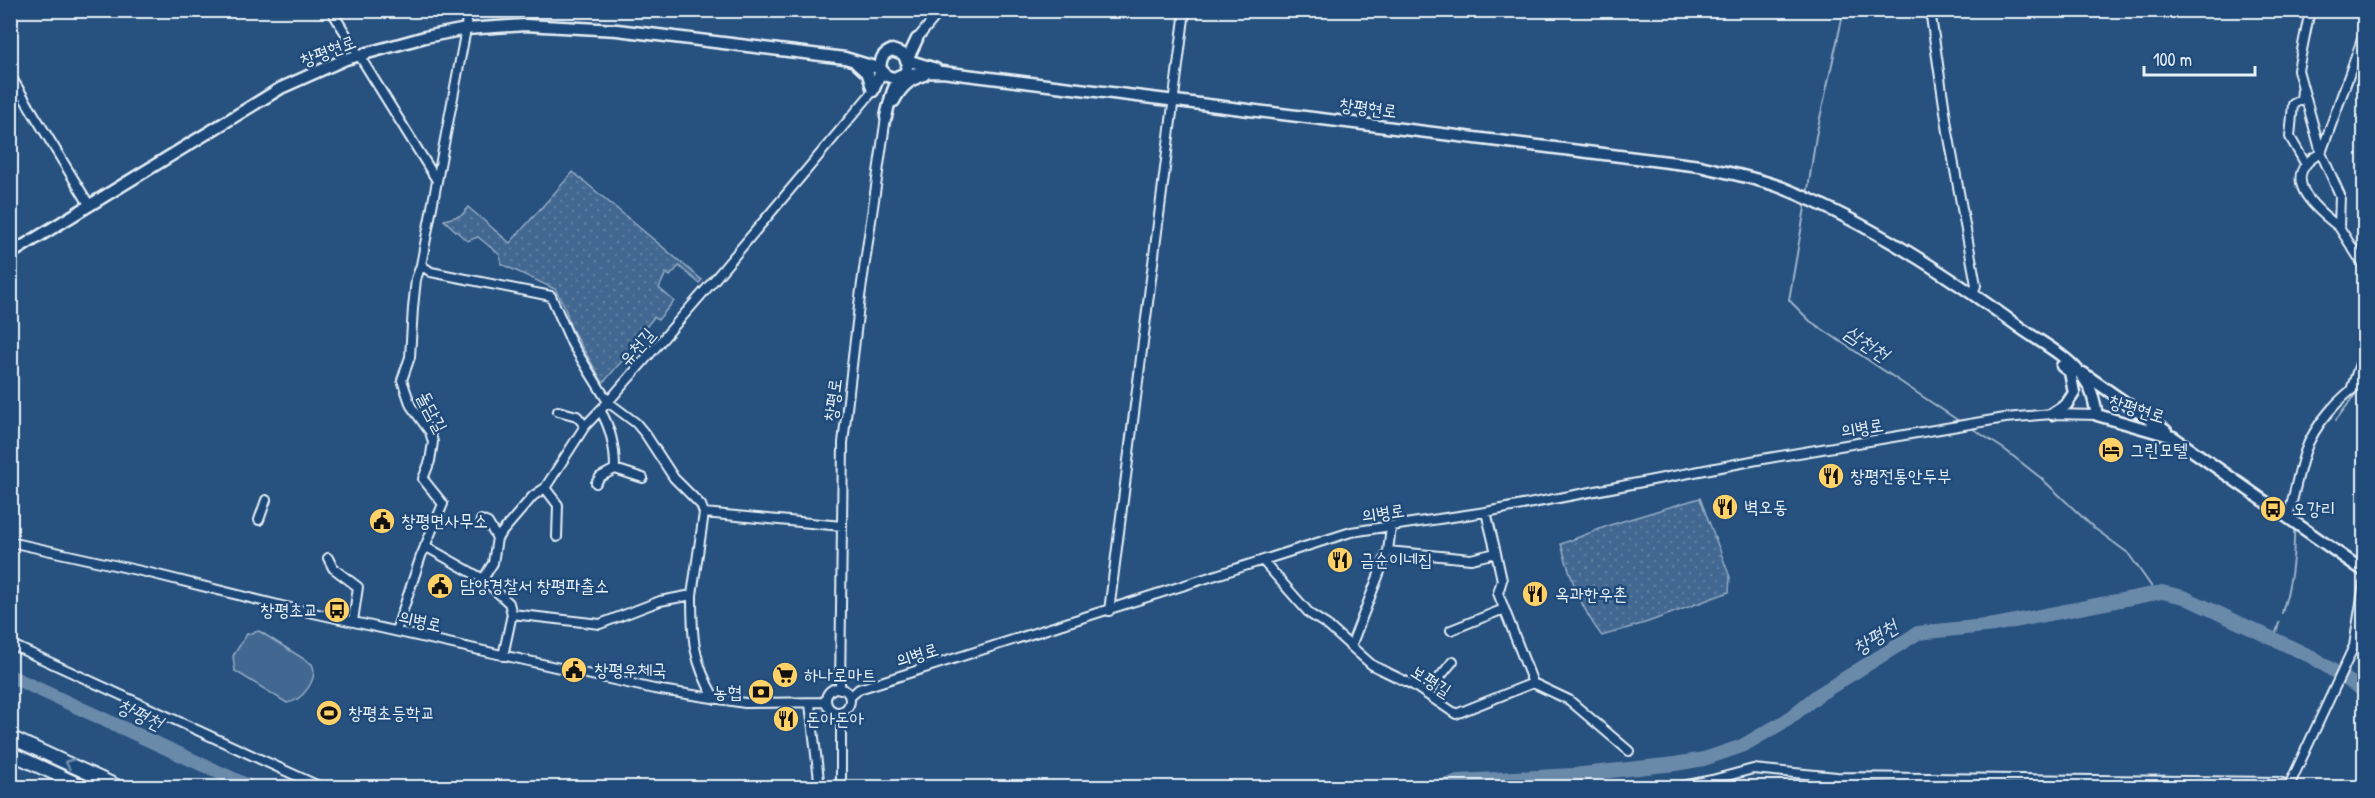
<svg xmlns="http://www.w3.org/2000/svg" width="2375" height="798" font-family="'Patrick Hand','Poor Story',sans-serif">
  <defs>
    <pattern id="grass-dots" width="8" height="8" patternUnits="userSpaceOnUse" patternTransform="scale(1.5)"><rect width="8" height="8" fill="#436891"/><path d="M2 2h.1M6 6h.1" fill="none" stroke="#5e7ea1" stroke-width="1.8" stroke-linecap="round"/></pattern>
  </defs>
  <rect width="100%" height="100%" fill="#27517f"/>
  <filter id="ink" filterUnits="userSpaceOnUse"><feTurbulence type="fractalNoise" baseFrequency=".0167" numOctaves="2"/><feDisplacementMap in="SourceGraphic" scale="12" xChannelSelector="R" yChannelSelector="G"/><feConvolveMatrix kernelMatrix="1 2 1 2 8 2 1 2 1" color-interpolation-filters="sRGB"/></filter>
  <g filter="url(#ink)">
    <path fill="url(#grass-dots)" stroke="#96acc4" stroke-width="1.5" d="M573,172L702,280L699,283L679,266L670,276L666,273L659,288L674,301L658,320L654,317L638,337L640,340L603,383L571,328L564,305L555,289L501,264L500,255L478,237L467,241L444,220L462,215L468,207L510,243Z
      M1700,498L1730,577L1729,592L1648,622L1602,636C1580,608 1571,578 1561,544L1610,525Z"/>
    <path fill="#436891" stroke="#96acc4" stroke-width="1.5" d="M259,631L312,664C319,679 302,701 287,703L235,671L233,656L247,634Z"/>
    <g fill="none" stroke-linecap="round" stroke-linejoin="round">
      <path stroke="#9db3c9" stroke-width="2" d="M1807,196L1816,136L1844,10
        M1806,202L1789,300L1810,321L1962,423
        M2336,420L2358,391
        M1970,427L2004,449L2041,478L2094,528L2128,553L2156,593
        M2282,613C2291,584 2295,558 2294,528
        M2274,639L2279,623"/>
      <path stroke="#6b8aaa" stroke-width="14" d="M10,676L253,788
        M1440,788L1458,781L1573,775L1675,764L1704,759L1742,746L1787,720L1818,695L1918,633L1994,625L2162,592L2184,597L2314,658L2364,691"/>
      <g stroke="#e8f1f8" stroke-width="12">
        <path id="minor" d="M331,10L436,179
          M1930,10L1948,132L1976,285L1973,295
          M2310,10L2298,70L2321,153L2340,195L2339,227L2364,266
          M917,39L941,10
          M10,75L90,206
          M2302,90L2301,100L2293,104L2290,137L2305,163
          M2339,227C2314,208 2277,176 2321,153L2364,34
          M421,265L431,272L551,296L572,344L608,402L585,426L545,488L558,505L557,537
          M2351,390L2364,352
          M558,411L577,416L585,426
          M615,469L643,478
          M596,483L600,477L615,469C615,448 611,428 600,410
          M2288,517C2294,496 2298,473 2305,452C2314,425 2340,396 2364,381
          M259,520L266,500
          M481,520L488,523L497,538
          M842,526L704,513L701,505L674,478L646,435L636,423L608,402L715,279L873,91
          M10,542L150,573L282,606L654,689L745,703L826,702
          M425,546L483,579
          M1388,551L1471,559L1496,553L1486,512
          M1496,553L1502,580L1498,593L1533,683L1569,700L1629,751
          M328,558L333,568L358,587L353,621
          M1263,561L1310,614L1327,625L1372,665L1413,685L1456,714L1533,683
          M692,595L704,513
          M1109,611L1185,10
          M512,614L600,624L660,601L692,595C692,638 693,661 715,699
          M1451,630L1504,609
          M396,631L421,556L443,504L423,479L430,461L433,442L430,432L411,406L402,380L410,357L413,308L416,279L421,265L466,29L467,10
          M10,644L323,788
          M1351,646L1388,551L1391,527
          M503,656L512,614L509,603L483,579L493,563L497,538L533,496L545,488
          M826 700a12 12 0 1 1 24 0a12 12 0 1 1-24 0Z
          M840,689L843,443L860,297L886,117
          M1426,694L1453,661
          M850,697L859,689L1351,532L1486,512L1757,460L2005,418L2052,414L2097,415
          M810,704L820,788
          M841,712V788
          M727,787L737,788
          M1673,788L1712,780L1753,769L1837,777L2279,782L2289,785
          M2288,788L2354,646L2364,584"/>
      </g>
      <g stroke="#e8f1f8" stroke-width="15">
        <path id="major" d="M917,39L907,60L936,69
          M856,63L868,74L873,91
          M894,101C901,87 909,80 924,75
          M886,117C896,73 897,73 942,72L1700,166C1727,173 1757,178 1783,188C1869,223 1948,275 2022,329C2042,343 2069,357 2083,377C2092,388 2094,401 2097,415L2173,437L2364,571
          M10,254L281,88L346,59L425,37L466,29L525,25L617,30L845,58L881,69L887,76L894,78L905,73L908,64L903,54L892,50C880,55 881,60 880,71C880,77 875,85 873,91
          M2083,373L2166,431
          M2052,414L2066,405L2074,393L2070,372L2062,366"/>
      </g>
      <g stroke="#e8f1f8" stroke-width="16">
        <path id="highway" d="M10,737L121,788
          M10,753L86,788"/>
      </g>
      <use href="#minor" stroke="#1f4a7a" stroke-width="8"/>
      <use href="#major" stroke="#1f4a7a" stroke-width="10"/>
      <use href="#highway" stroke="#1f4a7a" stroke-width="12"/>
    </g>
    <defs><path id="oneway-chevron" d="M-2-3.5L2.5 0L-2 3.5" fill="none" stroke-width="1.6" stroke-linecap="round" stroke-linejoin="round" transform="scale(1.5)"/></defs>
    <use stroke="#6f8dac" href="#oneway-chevron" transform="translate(69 763) rotate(-156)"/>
  </g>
  <defs>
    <g id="hotel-disc" transform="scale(1.35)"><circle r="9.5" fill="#ffd166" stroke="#1f4a7a"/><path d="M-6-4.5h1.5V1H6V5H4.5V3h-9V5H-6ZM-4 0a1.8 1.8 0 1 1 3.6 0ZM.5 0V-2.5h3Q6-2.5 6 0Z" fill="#111"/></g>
    <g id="restaurant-disc" transform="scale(1.35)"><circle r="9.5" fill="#ffd166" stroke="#1f4a7a"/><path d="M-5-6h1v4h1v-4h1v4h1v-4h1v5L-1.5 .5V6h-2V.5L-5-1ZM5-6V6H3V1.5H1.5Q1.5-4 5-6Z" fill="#111"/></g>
    <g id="bus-disc" transform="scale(1.35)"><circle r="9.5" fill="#ffd166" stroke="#1f4a7a"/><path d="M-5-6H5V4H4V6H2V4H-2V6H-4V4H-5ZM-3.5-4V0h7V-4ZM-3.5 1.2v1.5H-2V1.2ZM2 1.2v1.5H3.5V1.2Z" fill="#111"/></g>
    <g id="civic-disc" transform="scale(1.35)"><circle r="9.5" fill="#ffd166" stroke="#1f4a7a"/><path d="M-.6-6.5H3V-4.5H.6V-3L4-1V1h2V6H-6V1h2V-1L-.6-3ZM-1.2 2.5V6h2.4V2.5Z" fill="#111"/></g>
    <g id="supermarket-disc" transform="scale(1.35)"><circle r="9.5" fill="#ffd166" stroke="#1f4a7a"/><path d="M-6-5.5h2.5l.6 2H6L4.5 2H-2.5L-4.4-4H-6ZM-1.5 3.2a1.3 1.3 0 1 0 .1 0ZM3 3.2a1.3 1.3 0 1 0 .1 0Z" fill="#111"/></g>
    <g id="bank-disc" transform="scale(1.35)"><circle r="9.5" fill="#ffd166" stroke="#1f4a7a"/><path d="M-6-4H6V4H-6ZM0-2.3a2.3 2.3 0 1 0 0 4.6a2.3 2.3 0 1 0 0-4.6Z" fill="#111"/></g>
    <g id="stadium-disc" transform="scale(1.35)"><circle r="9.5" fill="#ffd166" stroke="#1f4a7a"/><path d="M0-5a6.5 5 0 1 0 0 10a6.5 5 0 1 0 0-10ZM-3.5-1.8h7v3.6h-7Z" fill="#111"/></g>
  </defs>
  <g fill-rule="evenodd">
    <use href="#hotel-disc" x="2111" y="450"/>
    <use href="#restaurant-disc" x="1831" y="476"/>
    <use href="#restaurant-disc" x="1725" y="507"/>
    <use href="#bus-disc" x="2273" y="509"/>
    <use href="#civic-disc" x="382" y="521"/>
    <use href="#restaurant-disc" x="1340" y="560"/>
    <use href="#civic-disc" x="440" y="586"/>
    <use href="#restaurant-disc" x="1535" y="594"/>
    <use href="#bus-disc" x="337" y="610"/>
    <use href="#civic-disc" x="574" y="670"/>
    <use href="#supermarket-disc" x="785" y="675"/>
    <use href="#bank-disc" x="761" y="692"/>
    <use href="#stadium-disc" x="329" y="713"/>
    <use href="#restaurant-disc" x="786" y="719"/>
  </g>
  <g text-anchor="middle" stroke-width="5" stroke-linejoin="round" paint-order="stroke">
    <g font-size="18" fill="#e8f1f8" stroke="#1f4a7a">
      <text transform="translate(328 51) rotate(-21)" y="6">창평현로</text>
      <text transform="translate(1368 108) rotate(7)" y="6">창평현로</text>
      <text transform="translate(637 347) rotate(-49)" y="6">유천길</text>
      <text transform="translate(833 400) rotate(-83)" y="6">창평로</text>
      <text transform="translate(2137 409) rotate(17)" y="6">창평현로</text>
      <text transform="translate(432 412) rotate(62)" y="6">돌담길</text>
      <text transform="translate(1862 428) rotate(-9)" y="6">의병로</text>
      <text transform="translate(1383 513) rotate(-8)" y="6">의병로</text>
      <text transform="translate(420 621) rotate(13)" y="6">의병로</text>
      <text transform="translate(917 655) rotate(-17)" y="6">의병로</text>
      <text transform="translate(1431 681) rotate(32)" y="6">보평길</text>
    </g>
    <g font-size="18" fill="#e8f1f8" stroke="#1f4a7a" text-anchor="start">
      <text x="2130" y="456">그린모텔</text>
      <text x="1850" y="482">창평전통안두부</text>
      <text x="1744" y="513">벽오동</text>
      <text x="2292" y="515">오강리</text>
      <text x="401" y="527">창평면사무소</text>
      <text x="1360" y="566">금순이네집</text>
      <text x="460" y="592">담양경찰서 창평파출소</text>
      <text x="1555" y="600">옥과한우촌</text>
      <text x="318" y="616" text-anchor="end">창평초교</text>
      <text x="594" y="676">창평우체국</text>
      <text x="804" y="681">하나로마트</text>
      <text x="742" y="698" text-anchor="end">농협</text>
      <text x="348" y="719">창평초등학교</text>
      <text x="806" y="725">돈아돈아</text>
    </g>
    <g font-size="20" font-style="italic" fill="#d5e2ec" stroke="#1f4a7a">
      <text transform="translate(1867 343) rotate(34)" y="7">삼천천</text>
      <text transform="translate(1875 637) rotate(-32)" y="7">창평천</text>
      <text transform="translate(140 714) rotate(25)" y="7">창평천</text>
    </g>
  </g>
  <rect width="2375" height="798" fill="none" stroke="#1f4a7a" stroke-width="36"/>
  <rect x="18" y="18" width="2339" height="762" fill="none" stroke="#e8f1f8" stroke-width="2" filter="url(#ink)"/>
  <path d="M2144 66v9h111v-9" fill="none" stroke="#e8f1f8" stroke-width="3"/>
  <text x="2153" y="66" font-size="18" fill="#e8f1f8" stroke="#1f4a7a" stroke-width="4.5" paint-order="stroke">100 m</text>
</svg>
